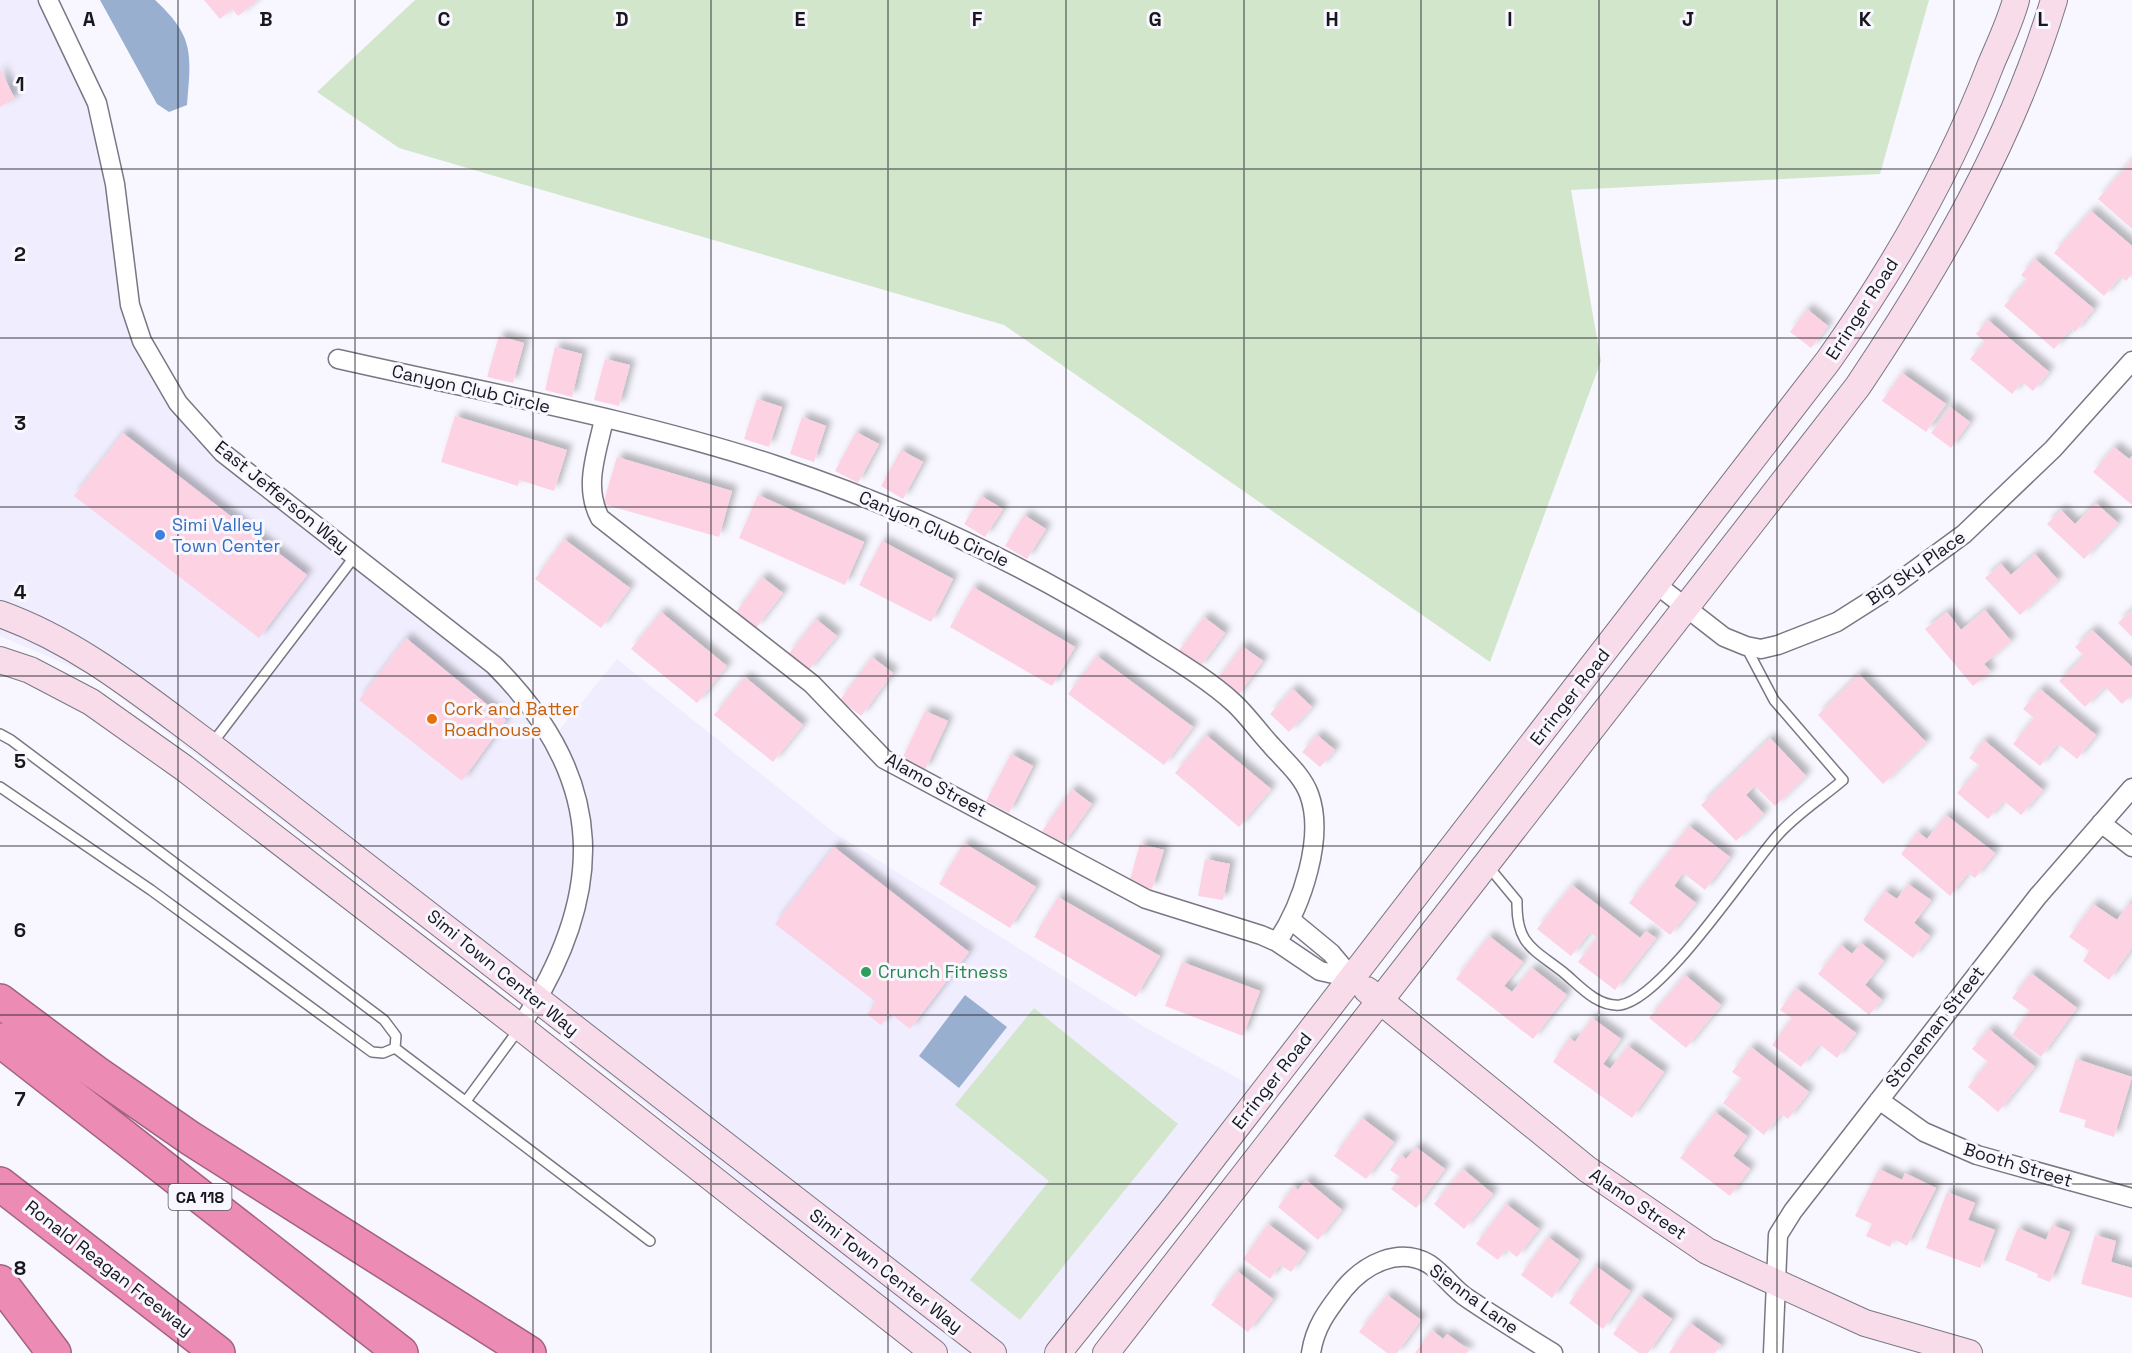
<svg xmlns="http://www.w3.org/2000/svg" width="2132" height="1353" font-family="'Space Grotesk',sans-serif">
  <defs>
    <filter id="shadow"><feDropShadow dx="5.5" dy="-5.5" stdDeviation="3" flood-color="#0004"/></filter>
  </defs>
  <rect width="100%" height="100%" fill="#f8f7ff"/>
  <path fill="#f0edfe" d="M0,0H42L92,105L106,179L116,268L145,360L193,434L485,666L510,691L547,745L617,659L836,834L1143,1026L1252,1086L1048,1353H952L526,1008L93,676L0,636Z"/>
  <path fill="#d2e6cc" d="M415,0H1929L1880,174L1571,190L1601,361L1490,662L1004,325L399,148L317,92Z
    M1034,1008L1178,1124L1020,1320L970,1280L1049,1181L955,1105Z"/>
  <path fill="#99afcf" d="M100,0H155C195,37 191,54 187,105L169,112L157,104Z
    M965,995L1007,1027L959,1088L919,1056Z"/>
  <path fill="#fdd2e3" filter="url(#shadow)" d="M204,0H258L238,16L232,9L220,19Z
    M0,69L15,99L0,107Z
    M2132,160V229L2098,199Z
    M2091,211L2132,246V274L2126,281L2121,276L2104,296L2054,253Z
    M2035,259L2094,309L2075,332L2071,329L2054,349L2004,306L2027,280L2021,275Z
    M1807,309L1828,326L1811,348L1790,332Z
    M1988,320L2049,372L2033,391L2022,382L2012,394L1970,359L1985,342L1976,334Z
    M499,336L524,343L513,383L487,377Z
    M555,347L582,354L572,397L545,390Z
    M605,359L630,365L619,406L594,400Z
    M1902,373L1946,404L1926,432L1882,401Z
    M757,399L782,407L769,447L744,439Z
    M1950,407L1970,422L1951,448L1931,433Z
    M455,416L567,450L554,491L519,480L518,486L441,462Z
    M802,417L826,426L814,462L790,454Z
    M856,432L879,444L858,483L835,471Z
    M123,433L307,575L259,638L74,496Z
    M2114,447L2129,459L2132,456V505L2093,472Z
    M901,450L923,462L903,499L881,486Z
    M617,457L732,491L719,537L603,504Z
    M758,495L864,542L845,585L739,538Z
    M981,496L1003,509L985,537L964,524Z
    M2096,503L2118,523L2084,559L2047,524L2061,510L2075,524Z
    M1024,515L1046,529L1027,559L1005,546Z
    M564,539L630,588L601,628L535,579Z
    M882,541L953,579L931,622L859,585Z
    M2035,554L2058,580L2020,615L1985,578L2001,564L2011,575Z
    M762,577L783,593L756,628L736,612Z
    M973,587L1075,647L1052,686L950,627Z
    M1985,610L2011,641L1984,664L1991,672L1973,686L1925,629L1947,612L1961,630Z
    M2132,610V637L2118,623Z
    M661,612L727,666L697,703L631,649Z
    M1204,617L1225,633L1199,668L1178,652Z
    M816,619L837,636L808,671L788,655Z
    M2092,630L2132,667V694L2122,704L2105,687L2085,707L2059,681L2084,656L2075,647Z
    M406,638L506,720L462,781L359,700Z
    M1242,646L1263,661L1237,697L1216,681Z
    M1097,656L1193,727L1164,765L1068,694Z
    M872,657L893,673L861,716L840,700Z
    M1859,674L1926,742L1883,784L1818,715Z
    M745,677L803,725L773,762L714,715Z
    M1293,689L1312,707L1289,732L1270,714Z
    M2040,689L2096,735L2077,759L2058,744L2040,766L2013,744L2034,718L2023,709Z
    M925,711L948,721L925,770L902,759Z
    M1206,735L1271,789L1239,827L1175,773Z
    M1317,735L1335,750L1320,767L1302,752Z
    M1770,738L1806,776L1775,806L1755,786L1746,795L1764,814L1736,841L1701,805Z
    M1984,740L2043,790L2021,815L2004,801L1988,819L1957,793L1980,766L1969,758Z
    M1011,754L1033,766L1009,813L986,801Z
    M1072,789L1092,804L1062,846L1042,831Z
    M1946,815L1995,853L1975,878L1968,873L1950,896L1901,854L1918,832L1927,839Z
    M1689,826L1730,857L1705,890L1683,873L1674,886L1696,903L1670,935L1629,903Z
    M964,843L1036,887L1010,928L939,884Z
    M1140,844L1164,850L1152,889L1129,883Z
    M834,847L969,952L910,1029L890,1013L881,1025L867,1014L876,1002L775,924Z
    M1205,859L1230,864L1223,900L1198,896Z
    M1908,884L1931,900L1914,923L1930,936L1913,958L1863,920L1885,891L1897,899Z
    M1572,885L1640,938L1646,931L1656,938L1615,990L1578,962L1597,938L1590,932L1571,956L1537,929Z
    M1058,897L1160,956L1136,997L1034,937Z
    M2129,903L2132,905V948L2109,980L2083,961L2089,951L2069,937L2093,904L2117,920Z
    M1489,936L1523,962L1504,986L1512,992L1532,968L1567,995L1533,1039L1456,979Z
    M1861,943L1884,961L1865,985L1882,1000L1869,1015L1818,974L1841,945L1852,954Z
    M1182,962L1260,991L1243,1036L1165,1006Z
    M2031,973L2077,1008L2041,1057L2012,1035L2030,1011L2012,998Z
    M1685,975L1721,1005L1686,1048L1649,1018Z
    M1796,988L1856,1033L1837,1058L1819,1044L1801,1067L1772,1045L1792,1018L1780,1010Z
    M1592,1018L1621,1039L1603,1064L1610,1069L1628,1046L1664,1072L1632,1118L1553,1062L1569,1038L1575,1042Z
    M1989,1029L2035,1067L1998,1112L1968,1087L1988,1062L1972,1049Z
    M1751,1047L1809,1092L1788,1119L1781,1114L1764,1135L1723,1103L1742,1079L1732,1072Z
    M2076,1059L2132,1077L2114,1137L2084,1127L2086,1120L2059,1112Z
    M1715,1112L1747,1136L1733,1156L1750,1169L1730,1196L1680,1158Z
    M1362,1118L1394,1142L1366,1179L1334,1156Z
    M1416,1147L1445,1169L1416,1208L1391,1189L1400,1177L1390,1170L1401,1155L1406,1159Z
    M1463,1169L1493,1194L1464,1229L1434,1204Z
    M1879,1169L1902,1180L1905,1173L1936,1188L1907,1246L1894,1239L1890,1247L1866,1236L1872,1224L1855,1216Z
    M1306,1180L1342,1210L1318,1240L1278,1207L1294,1186L1298,1190Z
    M1947,1192L1975,1203L1968,1220L1995,1230L1980,1268L1926,1248Z
    M1506,1204L1539,1229L1517,1257L1506,1249L1498,1260L1476,1244Z
    M1268,1224L1306,1252L1291,1272L1280,1265L1270,1279L1243,1259Z
    M2052,1225L2070,1232L2050,1282L2037,1277L2038,1274L2005,1260L2018,1228L2046,1240Z
    M2095,1235L2116,1241L2111,1262L2132,1268V1298L2081,1284Z
    M1548,1237L1579,1260L1552,1298L1521,1275Z
    M1596,1266L1630,1291L1603,1329L1569,1303Z
    M1237,1271L1273,1299L1248,1332L1211,1305Z
    M1387,1295L1421,1320L1397,1353H1387L1359,1332Z
    M1640,1296L1672,1319L1648,1353H1639L1613,1334Z
    M1690,1323L1721,1345L1715,1353H1669Z
    M1432,1330L1443,1339L1447,1334L1469,1350L1467,1353H1415Z"/>
  <g fill="none" stroke-linecap="round" stroke-linejoin="round">
    <g stroke="#797783" stroke-width="12">
      <path id="lane" d="M0,734L11,740L384,1020L396,1036L395,1048
        M211,745L355,556
        M0,787L151,890L372,1052L383,1053L395,1048
        M1488,866L1517,901C1516,944 1532,948 1563,972C1580,986 1597,1007 1620,1005C1662,1000 1747,870 1777,836C1795,815 1822,798 1843,780L1774,700L1746,647
        M395,1048L650,1241
        M466,1101L519,1029"/>
    </g>
    <g stroke="#797783" stroke-width="21">
      <path id="street" d="M48,0L97,103L115,184L130,305L142,341L178,403L223,453L494,665C609,780 607,895 520,1027
        M338,359C483,392 635,419 775,465C902,507 1023,564 1136,635C1167,655 1207,678 1234,703C1247,715 1258,731 1271,745C1284,760 1302,775 1309,794C1325,837 1302,905 1277,942
        M604,419C597,453 583,486 600,518L812,684L884,759L1146,899L1261,935L1277,942L1320,971L1352,978
        M1657,585L1724,637L1746,646L1761,649L1778,645L1837,622L1889,589L1964,534L2053,449L2132,361
        M2101,823L2132,847
        M1291,920L1331,953L1352,978
        M1879,1100L1924,1132L1977,1155L2132,1198
        M1311,1353C1315,1326 1328,1310 1344,1289C1364,1265 1398,1246 1429,1264C1443,1273 1453,1289 1467,1298C1495,1317 1524,1335 1553,1353
        M1773,1353L1778,1235L1793,1211L2038,896L2132,788"/>
    </g>
    <g stroke="#797783" stroke-width="28">
      <path id="secondary" d="M0,614C78,642 140,693 206,742L993,1353
        M0,660L30,670L91,702L184,768L520,1027L934,1353
        M1367,990L1587,1169L1707,1251L1865,1323L1969,1353
        M1058,1353L1174,1208L1828,361C1894,268 1950,171 1991,64C2000,43 2010,22 2016,0
        M1106,1353L1858,386C1939,265 2012,140 2054,0"/>
    </g>
    <g stroke="#a2637f" stroke-width="36">
      <path id="highway" d="M0,1001L95,1072L190,1138L529,1353
        M0,1040L401,1353
        M0,1184L218,1353
        M0,1282L54,1353"/>
    </g>
    <use href="#lane" stroke="#fff" stroke-width="9"/>
    <use href="#street" stroke="#fff" stroke-width="18"/>
    <use href="#secondary" stroke="#f9dce9" stroke-width="26"/>
    <use href="#highway" stroke="#ec8cb5" stroke-width="33"/>
  </g>
  <path fill="none" stroke="#18171c" stroke-width="1.5" stroke-opacity="0.55" d="M178,0V1353M355,0V1353M533,0V1353M711,0V1353M888,0V1353M1066,0V1353M1244,0V1353M1421,0V1353M1599,0V1353M1777,0V1353M1954,0V1353M0,169H2132M0,338H2132M0,507H2132M0,676H2132M0,846H2132M0,1015H2132M0,1184H2132"/>
  <circle fill="#3f7fe0" stroke="#f8f7ff" stroke-width="2" cx="160" cy="535" r="6"/>
  <circle fill="#e8710a" stroke="#f8f7ff" stroke-width="2" cx="432" cy="719" r="6"/>
  <circle fill="#2e9e5b" stroke="#f8f7ff" stroke-width="2" cx="866" cy="972" r="6"/>
  <g text-anchor="middle" stroke-width="6" stroke-linejoin="round" paint-order="stroke">
    <rect fill="#f8f7ff" stroke="#5b5a60" stroke-width="1.5" x="168.5" y="1184" width="63" height="26" rx="4.5"/>
    <g font-size="16" font-weight="bold" fill="#18171c">
      <text x="200" y="1203">CA 118</text>
    </g>
    <g font-size="18" fill="#18171c" stroke="#f8f7ff">
      <text transform="translate(1862 309) rotate(-57)" y="6">Erringer Road</text>
      <text transform="translate(471 389) rotate(13)" y="6">Canyon Club Circle</text>
      <text transform="translate(282 497) rotate(39)" y="6">East Jefferson Way</text>
      <text transform="translate(934 529) rotate(24)" y="6">Canyon Club Circle</text>
      <text transform="translate(1916 568) rotate(-35)" y="6">Big Sky Place</text>
      <text transform="translate(1570 697) rotate(-52)" y="6">Erringer Road</text>
      <text transform="translate(936 785) rotate(29)" y="6">Alamo Street</text>
      <text transform="translate(503 973) rotate(39)" y="6">Simi Town Center Way</text>
      <text transform="translate(1935 1027) rotate(-52)" y="6">Stoneman Street</text>
      <text transform="translate(1272 1081) rotate(-52)" y="6">Erringer Road</text>
      <text transform="translate(2018 1165) rotate(17)" y="6">Booth Street</text>
      <text transform="translate(1638 1204) rotate(34)" y="6">Alamo Street</text>
      <text transform="translate(109 1268) rotate(38)" y="6">Ronald Reagan Freeway</text>
      <text transform="translate(886 1271) rotate(38)" y="6">Simi Town Center Way</text>
      <text transform="translate(1474 1299) rotate(36)" y="6">Sienna Lane</text>
    </g>
    <g font-size="18" fill="#366cbe" stroke="#f8f7ff" text-anchor="start">
      <text x="172" y="531">Simi Valley<tspan x="172" dy="21">Town Center</tspan></text>
    </g>
    <g font-size="18" fill="#c56008" stroke="#f8f7ff" text-anchor="start">
      <text x="444" y="715">Cork and Batter<tspan x="444" dy="21">Roadhouse</tspan></text>
    </g>
    <g font-size="18" fill="#27864d" stroke="#f8f7ff" text-anchor="start">
      <text x="878" y="978">Crunch Fitness</text>
    </g>
  </g>
  <g font-size="20" text-anchor="middle" font-weight="bold" fill="#18171c" stroke="#f8f7ff" stroke-width="6" stroke-linejoin="round" paint-order="stroke">
    <text x="89" y="26">A</text>
    <text x="266" y="26">B</text>
    <text x="444" y="26">C</text>
    <text x="622" y="26">D</text>
    <text x="800" y="26">E</text>
    <text x="977" y="26">F</text>
    <text x="1155" y="26">G</text>
    <text x="1332" y="26">H</text>
    <text x="1510" y="26">I</text>
    <text x="1688" y="26">J</text>
    <text x="1865" y="26">K</text>
    <text x="2043" y="26">L</text>
    <text x="20" y="91">1</text>
    <text x="20" y="261">2</text>
    <text x="20" y="430">3</text>
    <text x="20" y="599">4</text>
    <text x="20" y="768">5</text>
    <text x="20" y="937">6</text>
    <text x="20" y="1106">7</text>
    <text x="20" y="1275">8</text>
  </g>
</svg>
